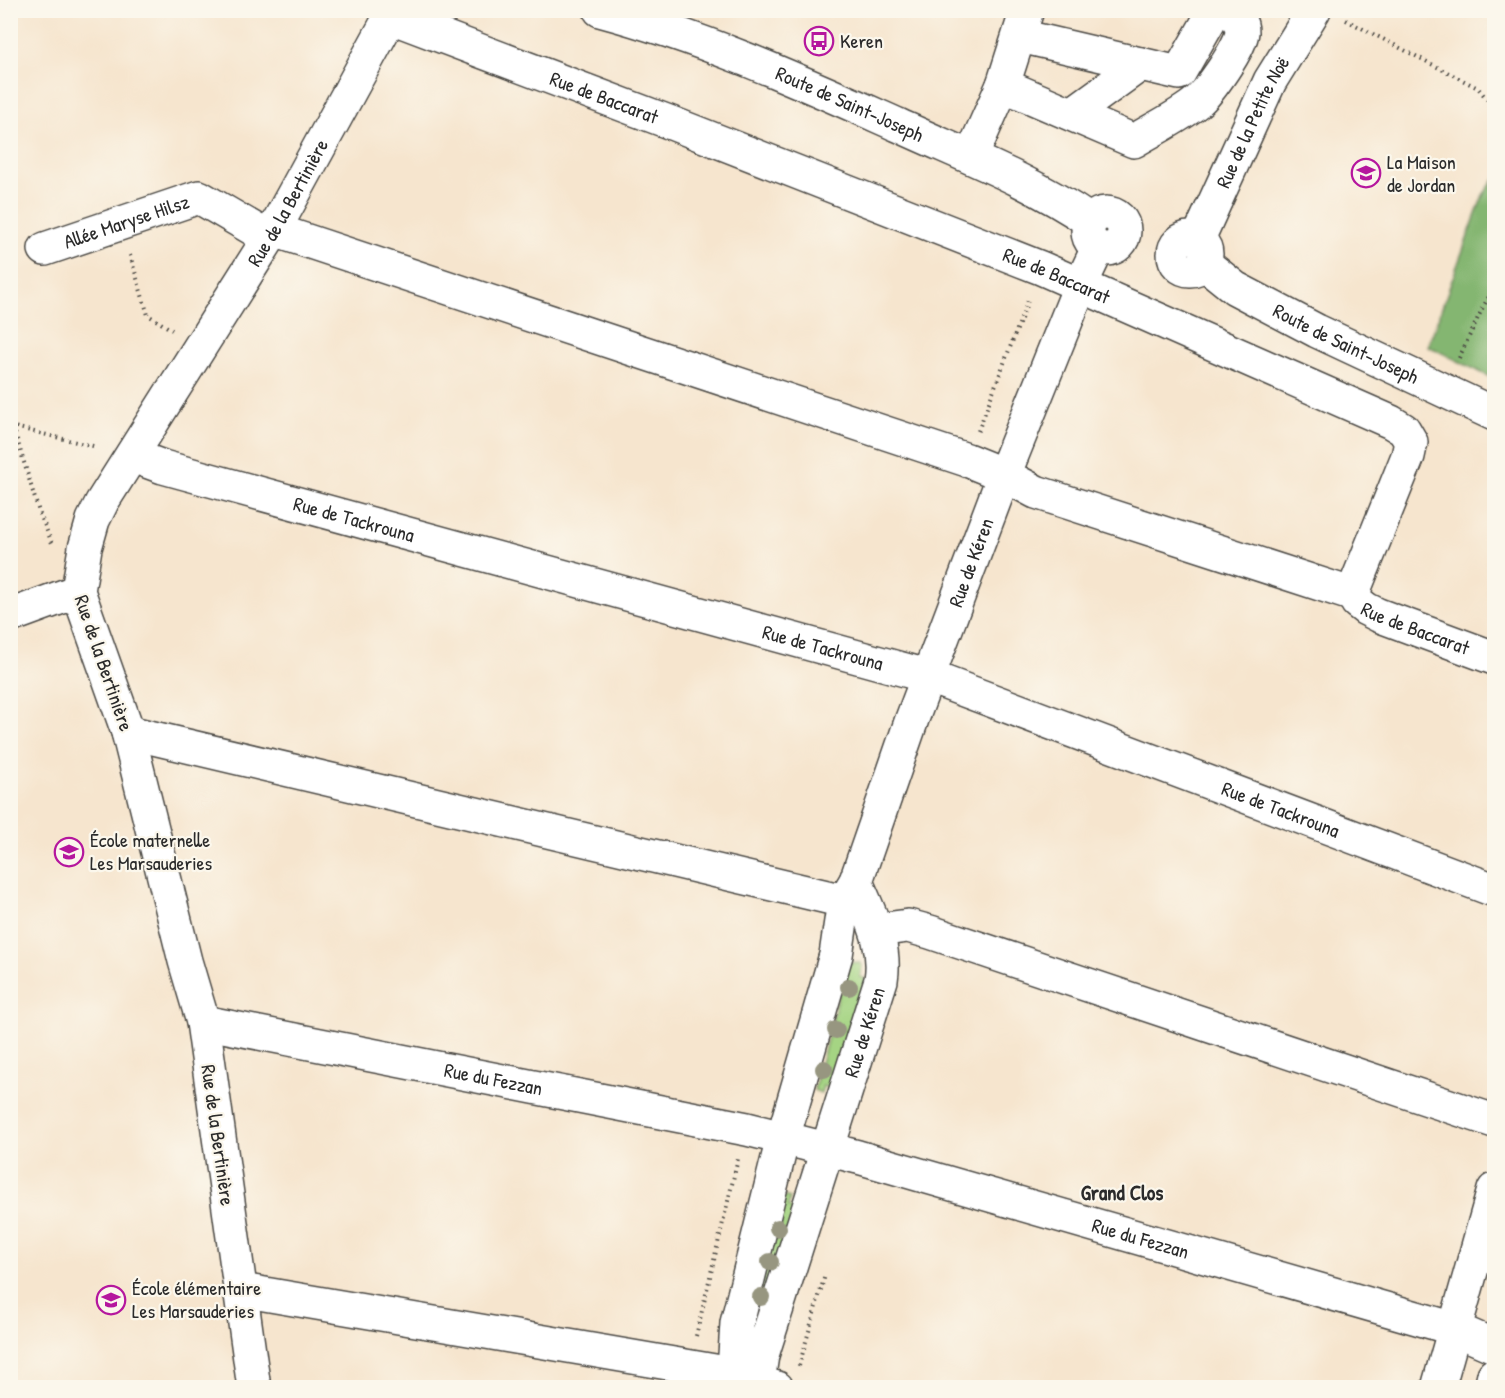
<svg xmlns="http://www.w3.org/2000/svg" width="1505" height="1398" font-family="'Patrick Hand',sans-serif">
  <rect width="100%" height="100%" fill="#fbf7ec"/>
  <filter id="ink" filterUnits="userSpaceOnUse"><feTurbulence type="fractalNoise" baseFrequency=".0167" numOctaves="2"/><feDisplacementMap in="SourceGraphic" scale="12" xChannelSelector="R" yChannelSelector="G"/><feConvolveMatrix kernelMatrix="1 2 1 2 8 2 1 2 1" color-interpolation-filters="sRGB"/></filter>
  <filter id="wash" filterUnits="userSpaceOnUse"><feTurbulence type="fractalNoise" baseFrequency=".008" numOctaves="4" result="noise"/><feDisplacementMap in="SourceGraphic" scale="24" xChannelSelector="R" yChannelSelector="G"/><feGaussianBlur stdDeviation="1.35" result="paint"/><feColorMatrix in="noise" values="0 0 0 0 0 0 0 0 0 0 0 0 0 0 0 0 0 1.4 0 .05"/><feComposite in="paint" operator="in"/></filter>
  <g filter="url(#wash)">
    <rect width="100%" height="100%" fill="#f6e5ce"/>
    <path fill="#a5d483" stroke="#688057" stroke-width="1.5" d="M851,962L860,963L862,966L860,977L866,979L831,1088L823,1086L821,1093L814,1090L847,963Z
      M784,1196L790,1198L788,1207L795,1209L756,1328L750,1326Z"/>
    <path fill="#84b671" stroke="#58704e" stroke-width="1.5" d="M1494,180V379L1428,346L1483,195Z"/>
  </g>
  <g filter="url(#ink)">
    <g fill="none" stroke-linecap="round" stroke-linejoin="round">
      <g stroke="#494743" stroke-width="36">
        <g id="minor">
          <path id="s1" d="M600,10C705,38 799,81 898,125C963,155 1030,180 1090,221"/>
          <path id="s2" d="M391,17L674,124L1041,268L1391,422L1404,430L1411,442L1408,456L1356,585L1354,595L1357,602L1366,609L1378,615L1494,658"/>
          <path d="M1020,36L1179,73L1215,10"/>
          <path d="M1003,85L1134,141C1152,130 1182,115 1197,102C1209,92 1241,47 1242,32C1242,22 1236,15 1228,10"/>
          <path d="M1072,114L1141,64"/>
          <path d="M971,157L1003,85L1027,10"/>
          <circle cx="1106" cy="231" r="18"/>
          <path d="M274,230L967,460L1004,475L1036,492L1354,595"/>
          <circle cx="1190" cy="254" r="16"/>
          <path id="s3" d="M1198,239L1270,81L1314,10"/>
          <path id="s4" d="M45,249L199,197L269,238"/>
          <path id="s5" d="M1204,263L1235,288L1317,331L1494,414"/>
          <path id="s6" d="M133,456L163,467L927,676L1494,890"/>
          <path d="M10,616L78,591"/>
          <path d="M128,732L844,901"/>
          <path d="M877,930L908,926L930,932L1494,1121"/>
          <path id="s7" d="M203,1022L747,1129L858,1157L1455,1329L1494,1346"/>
          <path d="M241,1290L744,1376"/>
          <path id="s8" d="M254,1388L203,1022L185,961L128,732L78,591L85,548L93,520L102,502L274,230L394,10"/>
          <path id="s9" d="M757,1388L762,1355L881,980C887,943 869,914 856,881"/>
          <path id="s10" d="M777,1388L758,1383L744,1376L735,1355L737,1323L783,1138L836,955L844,901L856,881L912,719L1004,475L1081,284L1098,248"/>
          <path d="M1438,1388L1494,1190"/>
          <path d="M1491,1388L1494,1375"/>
        </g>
      </g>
      <path stroke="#494743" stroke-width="4" stroke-dasharray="1.5 4.5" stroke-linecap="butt" d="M1346,20L1478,88L1494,108
        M130,255L148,315L172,330
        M1459,358L1483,307L1494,288
        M10,416L39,512L52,543
        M10,426L97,447
        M978,431L1029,298
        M696,1336L738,1159
        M799,1366L825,1275"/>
      <use href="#minor" stroke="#fff" stroke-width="33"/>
    </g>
    <g fill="#979680">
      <circle cx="849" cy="987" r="9"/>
      <circle cx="836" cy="1030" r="9"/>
      <circle cx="824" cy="1069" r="9"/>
      <circle cx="778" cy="1228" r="9"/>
      <circle cx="770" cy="1262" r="9"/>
      <circle cx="761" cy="1297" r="9"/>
    </g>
  </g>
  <defs>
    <g id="bus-ring" transform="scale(1.5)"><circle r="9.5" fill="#fbf7ec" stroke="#b5179e" stroke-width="1.5"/><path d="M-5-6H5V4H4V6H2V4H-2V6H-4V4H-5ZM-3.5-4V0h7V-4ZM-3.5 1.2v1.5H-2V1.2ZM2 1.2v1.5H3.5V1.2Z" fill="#b5179e"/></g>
    <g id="school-ring" transform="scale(1.5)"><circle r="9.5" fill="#fbf7ec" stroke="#b5179e" stroke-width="1.5"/><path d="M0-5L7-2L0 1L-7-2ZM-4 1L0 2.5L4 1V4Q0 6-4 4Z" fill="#b5179e"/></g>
  </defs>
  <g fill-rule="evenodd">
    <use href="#bus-ring" x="819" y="41"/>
    <use href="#school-ring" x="1366" y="173"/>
    <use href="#school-ring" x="69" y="852"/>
    <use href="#school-ring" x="111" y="1300"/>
  </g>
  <g text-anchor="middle" stroke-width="4.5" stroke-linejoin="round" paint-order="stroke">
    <g font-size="20" fill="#2b2b2b" stroke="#fbf7ec" text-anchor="start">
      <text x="840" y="48">Keren</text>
      <text x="1387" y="169">La Maison<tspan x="1387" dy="23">de Jordan</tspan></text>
      <text x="90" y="847">École maternelle<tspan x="90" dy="23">Les Marsauderies</tspan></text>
      <text x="132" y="1295">École élémentaire<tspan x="132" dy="23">Les Marsauderies</tspan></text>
    </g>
    <g font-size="20" fill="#2b2b2b" stroke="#fbf7ec">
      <text dy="7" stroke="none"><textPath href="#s2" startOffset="228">Rue de Baccarat</textPath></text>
      <text dy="7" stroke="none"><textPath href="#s1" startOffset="267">Route de Saint-Joseph</textPath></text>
      <text dy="7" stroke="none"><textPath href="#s3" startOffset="129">Rue de la Petite Noë</textPath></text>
      <text dy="7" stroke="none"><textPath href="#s8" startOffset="1264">Rue de la Bertinière</textPath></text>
      <text dy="7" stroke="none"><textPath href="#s4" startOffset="86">Allée Maryse Hilsz</textPath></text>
      <text dy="7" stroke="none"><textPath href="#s2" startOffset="714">Rue de Baccarat</textPath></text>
      <text dy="7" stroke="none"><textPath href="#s5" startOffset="164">Route de Saint-Joseph</textPath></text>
      <text dy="7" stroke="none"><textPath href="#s6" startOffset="230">Rue de Tackrouna</textPath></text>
      <text dy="7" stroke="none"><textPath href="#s10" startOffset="888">Rue de Kéren</textPath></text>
      <text dy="7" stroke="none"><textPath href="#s2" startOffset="1344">Rue de Baccarat</textPath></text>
      <text dy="7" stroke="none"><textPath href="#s6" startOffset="716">Rue de Tackrouna</textPath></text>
      <text transform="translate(104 663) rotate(71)" y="7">Rue de la Bertinière</text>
      <text dy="7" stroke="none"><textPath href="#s6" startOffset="1202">Rue de Tackrouna</textPath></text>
      <text dy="7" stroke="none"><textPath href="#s9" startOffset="372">Rue de Kéren</textPath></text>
      <text dy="7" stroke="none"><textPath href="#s7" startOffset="296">Rue du Fezzan</textPath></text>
      <text transform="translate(218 1135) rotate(82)" y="7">Rue de la Bertinière</text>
      <text dy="7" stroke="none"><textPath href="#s7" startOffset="963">Rue du Fezzan</textPath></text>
    </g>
    <g font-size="21" font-weight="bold" fill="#2b2b2b" stroke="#fbf7ec">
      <text x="1122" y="1200">Grand Clos</text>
    </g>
  </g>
  <rect width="1505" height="1398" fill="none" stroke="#fbf7ec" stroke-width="36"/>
</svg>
